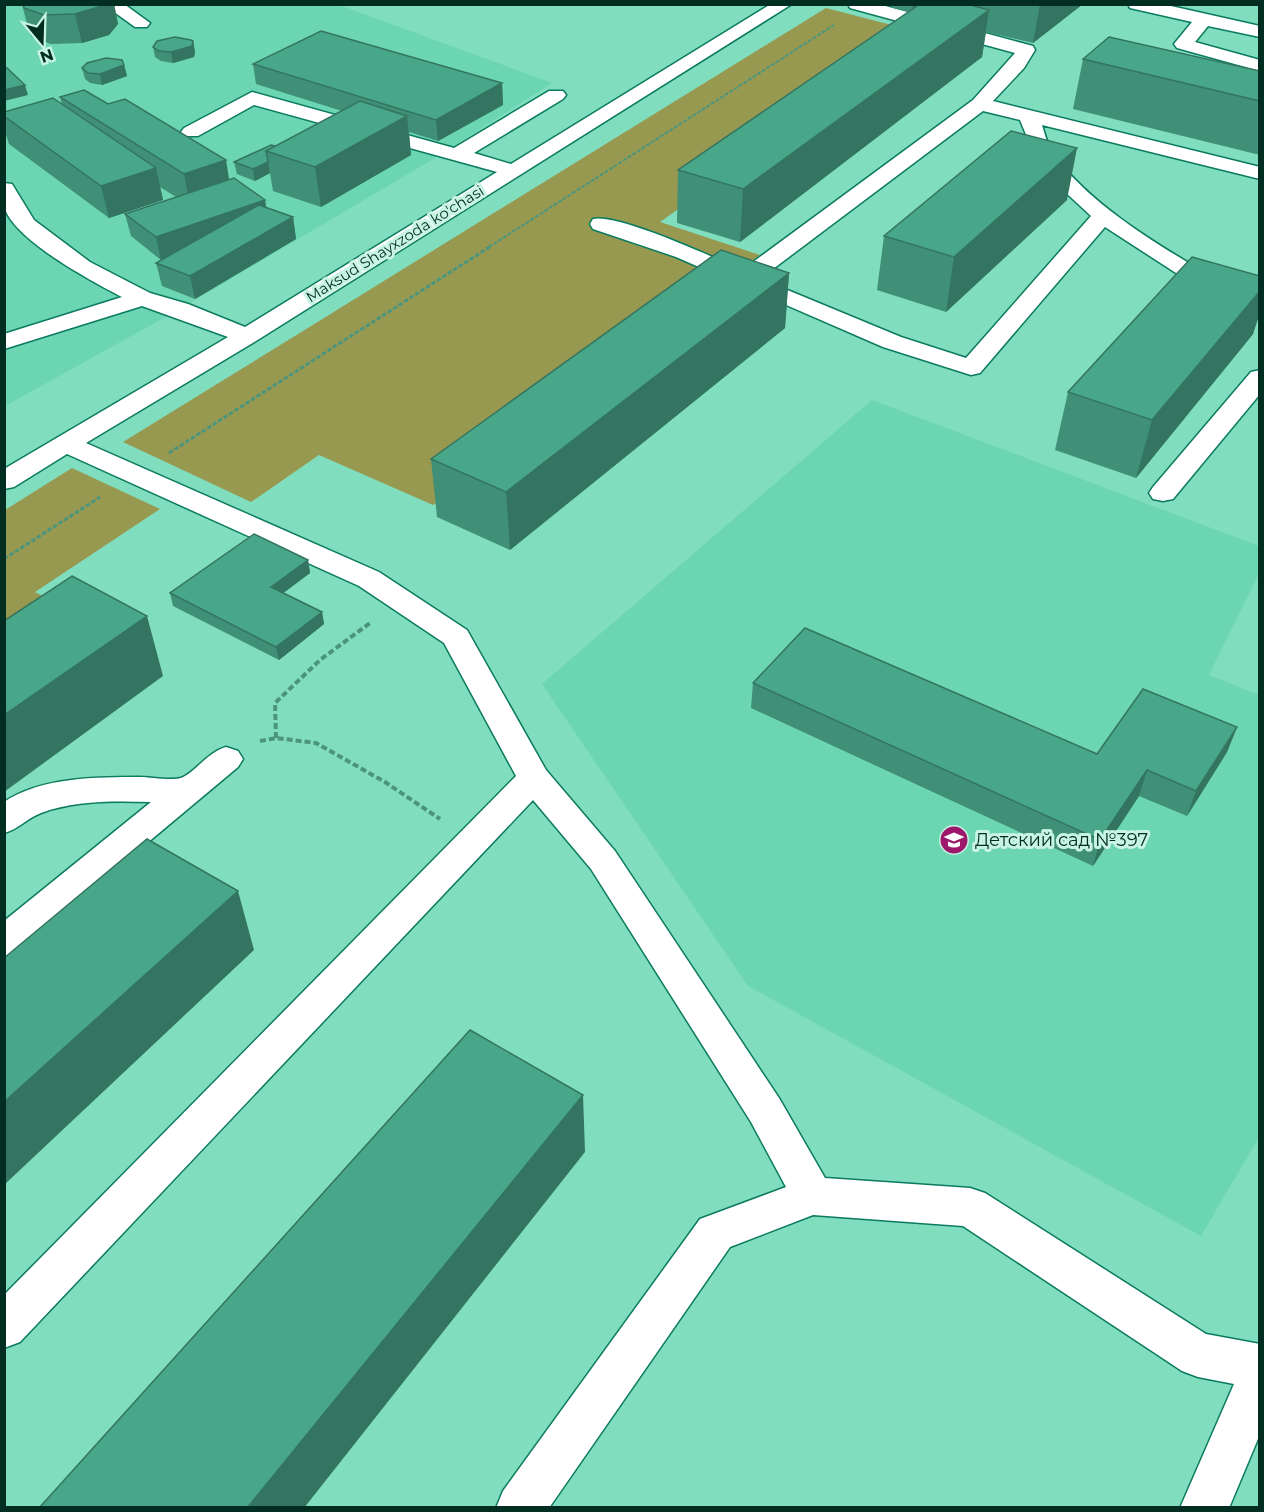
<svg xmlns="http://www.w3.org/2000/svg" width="1264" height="1512" font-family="Montserrat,sans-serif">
  <rect width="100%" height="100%" fill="#80ddbd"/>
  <path fill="#6cd5b2" d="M5,5H339L552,83L445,152L180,309L5,406Z
    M872,400L1259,546V573L1209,675L1259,695V1137L1201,1236L748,986L542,684Z"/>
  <path fill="#989951" d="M826,8L926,34L660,222L760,255L433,505L319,455L251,502L123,442Z
    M72,468L160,509L35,592L88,620L5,679V510Z"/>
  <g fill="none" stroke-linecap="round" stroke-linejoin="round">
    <g stroke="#0b7b5f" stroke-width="3">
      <path id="minor" d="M103,4H124L150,23L147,27H135Z
        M771,4H792L256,341L86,443L379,572L467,630L546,770L615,851L779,1098L825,1178L970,1188L985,1193L1206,1334L1260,1344V1434L1229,1508H1180L1234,1384L1198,1377L1182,1371L963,1226L813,1215L730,1247L549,1508H496L503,1491L700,1219L786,1187L751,1122L591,869L533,800L20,1342L4,1348V1295L516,776L444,643L359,586L67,454L14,487L4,489V469L228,337L142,306L4,349V334L122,297C93,282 12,239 4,206C3,199 4,190 4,183L12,184L34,220L90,262L150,293L188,304L245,327L497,172L254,105L198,136H184L181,132L184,128L252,92L454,148L549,91H563L566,95L563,99L474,153L511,164Z
        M848,4H878L1033,46L1035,50L1024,68L993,101L1260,167V179L1042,125C1045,135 1048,147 1054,155C1100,217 1182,257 1246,298L1260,303V319L1230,308L1105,227L980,373L971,375L883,347L676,257L593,229L590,224L593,219C618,213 720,260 748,273L746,270L749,265L973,100L1015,53L850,8ZM983,111L1020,120L1036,159L1063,190L1091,216L966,358L901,337L756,277L765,275Z
        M1128,4H1162L1260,26V37L1208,26L1195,42L1260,60V71L1177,48L1174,44L1192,22L1130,8Z
        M1260,370V394L1173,499L1163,501L1153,499L1149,493L1153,487L1251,372Z
        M226,747L238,751L243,759L238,767L17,952L4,956V921L151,802C115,801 75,800 41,813C27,818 19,829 4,833V802C41,777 97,777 139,777C151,777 170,781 181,778C195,773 206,753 226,747Z"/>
    </g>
    <path stroke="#4c957d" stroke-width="2" stroke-dasharray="4 1.5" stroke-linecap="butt" d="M489,247L834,25"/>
    <path stroke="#4c957d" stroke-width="3" stroke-dasharray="4.5 2" stroke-linecap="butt" d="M169,453L491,246
      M4,559L100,497"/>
    <path stroke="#4c957d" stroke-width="4" stroke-dasharray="6 3" stroke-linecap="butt" d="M276,738L275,703L320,660L370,623
      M260,741L276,738L316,743L385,782L440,819"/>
    <use href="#minor" fill="#fff" fill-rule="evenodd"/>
  </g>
  <path fill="#3f9076" d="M22,4H114L118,24L109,35L82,43L51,44L32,37L29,32Z
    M894,4H1083L1033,43L986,32L982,57L740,242L677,223L678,170L909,12L893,8Z
    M193,41L195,52L194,57L173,63L161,61L155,57L153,47Z
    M1083,59L1260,71V155L1073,109Z
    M253,64L502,83L503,105L438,141L409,132L411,155L321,207L273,191L270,173L255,181L237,174L234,162L275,146L342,111L256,84Z
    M124,65L127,76L102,85L90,83L85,79L82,68Z
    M60,97L229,180L266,208L293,217L296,239L195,299L162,286L156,263L161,260L131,236L125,214L176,197L160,187L163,200L109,218L9,144L4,128V112L62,104Z
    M1067,200L946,312L877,290L884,236Z
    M789,273L785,328L510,550L437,517L431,459Z
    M1260,276V312L1253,334L1136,478L1055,450L1068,392Z
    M308,560L310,573L283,593L322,612L324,624L279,660L173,606L170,593Z
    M753,683L1097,754L1237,727L1227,752L1187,816L1139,796L1093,866L751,708Z"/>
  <path fill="#337560" d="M103,4H114L118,24L109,35L82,43L75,14Z
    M913,4H924L912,12Z
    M1040,4H1083L1033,43Z
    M989,10L982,57L740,242L743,189Z
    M193,41L195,52L194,57L173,63L171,52Z
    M124,65L127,76L102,85L100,74Z
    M502,83L503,105L438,141L436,120Z
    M25,85L28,95L4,101V90Z
    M407,116L411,155L321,207L315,167Z
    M1077,148L1067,200L946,312L954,257Z
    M226,160L231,191L190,206L184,174Z
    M268,162L270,173L255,181L253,169Z
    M156,168L163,200L109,218L101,186Z
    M265,200L269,223L161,260L156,237Z
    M293,217L296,239L195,299L190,276Z
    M789,273L785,328L510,550L506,492Z
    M1260,291V312L1253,334L1136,478L1152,420Z
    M308,560L310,573L274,600L271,587Z
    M322,612L324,624L279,660L276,647Z
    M147,616L163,676L4,792V715Z
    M1237,727L1227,752L1187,816L1196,791Z
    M1147,770L1139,796L1093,866L1100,840Z
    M238,891L254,950L4,1185V1102Z
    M583,1095L585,1152L304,1508H247Z"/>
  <path fill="#49a789" stroke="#337560" stroke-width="1.5" d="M23,4H103L102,6L75,14L44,15L24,8Z
    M920,4H967L989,10L743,189L678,170Z
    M321,31L502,83L436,120L253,64Z
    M175,37L191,40L193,41L192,46L171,52L159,51L153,47L157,41Z
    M1109,37L1260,71V101L1083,59Z
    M106,58L122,60L124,65L100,74L88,73L82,68L87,63Z
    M4,68H7L25,85L4,90Z
    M84,90L108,104L125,99L226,160L184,174L60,97Z
    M53,98L156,168L101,186L4,116V112Z
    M360,101L407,116L315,167L266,151Z
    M1011,131L1077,148L954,257L884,236Z
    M271,145L275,146L266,151L268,162L253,169L234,162Z
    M234,178L265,200L156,237L125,214Z
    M259,205L293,217L190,276L156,263Z
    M721,250L789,273L506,492L431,459Z
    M1192,257L1260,276V291L1152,420L1068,392Z
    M254,534L308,560L271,587L322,612L276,647L170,593Z
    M72,576L147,616L4,715V621Z
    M805,628L1097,754L1143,689L1237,727L1196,791L1147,770L1100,840L753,683Z
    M147,839L238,891L4,1102V958Z
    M470,1030L583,1095L247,1508H39Z"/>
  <defs>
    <g id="school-disc" transform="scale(1.5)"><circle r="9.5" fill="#9d186a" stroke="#c8f4e3"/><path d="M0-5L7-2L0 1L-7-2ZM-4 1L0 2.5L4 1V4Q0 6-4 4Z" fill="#fff"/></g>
  </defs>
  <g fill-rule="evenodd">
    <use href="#school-disc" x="954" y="840"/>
  </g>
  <g text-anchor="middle" stroke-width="6" stroke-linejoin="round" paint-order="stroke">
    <g font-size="15" fill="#022d21" stroke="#c8f4e3">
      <text transform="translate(395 244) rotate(-32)" y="5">Maksud Shayxzoda ko'chasi</text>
    </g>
    <g font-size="18" fill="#022d21" stroke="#c8f4e3" text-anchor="start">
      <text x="975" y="846">Детский сад №397</text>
    </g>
  </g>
  <rect width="1264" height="1512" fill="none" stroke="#022d21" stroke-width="12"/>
  <g transform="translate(42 42) rotate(161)" stroke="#c8f4e3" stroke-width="4.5" paint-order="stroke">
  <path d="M0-4.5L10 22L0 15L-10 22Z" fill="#022d21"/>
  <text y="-9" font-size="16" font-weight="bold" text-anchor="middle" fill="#022d21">N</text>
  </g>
</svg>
